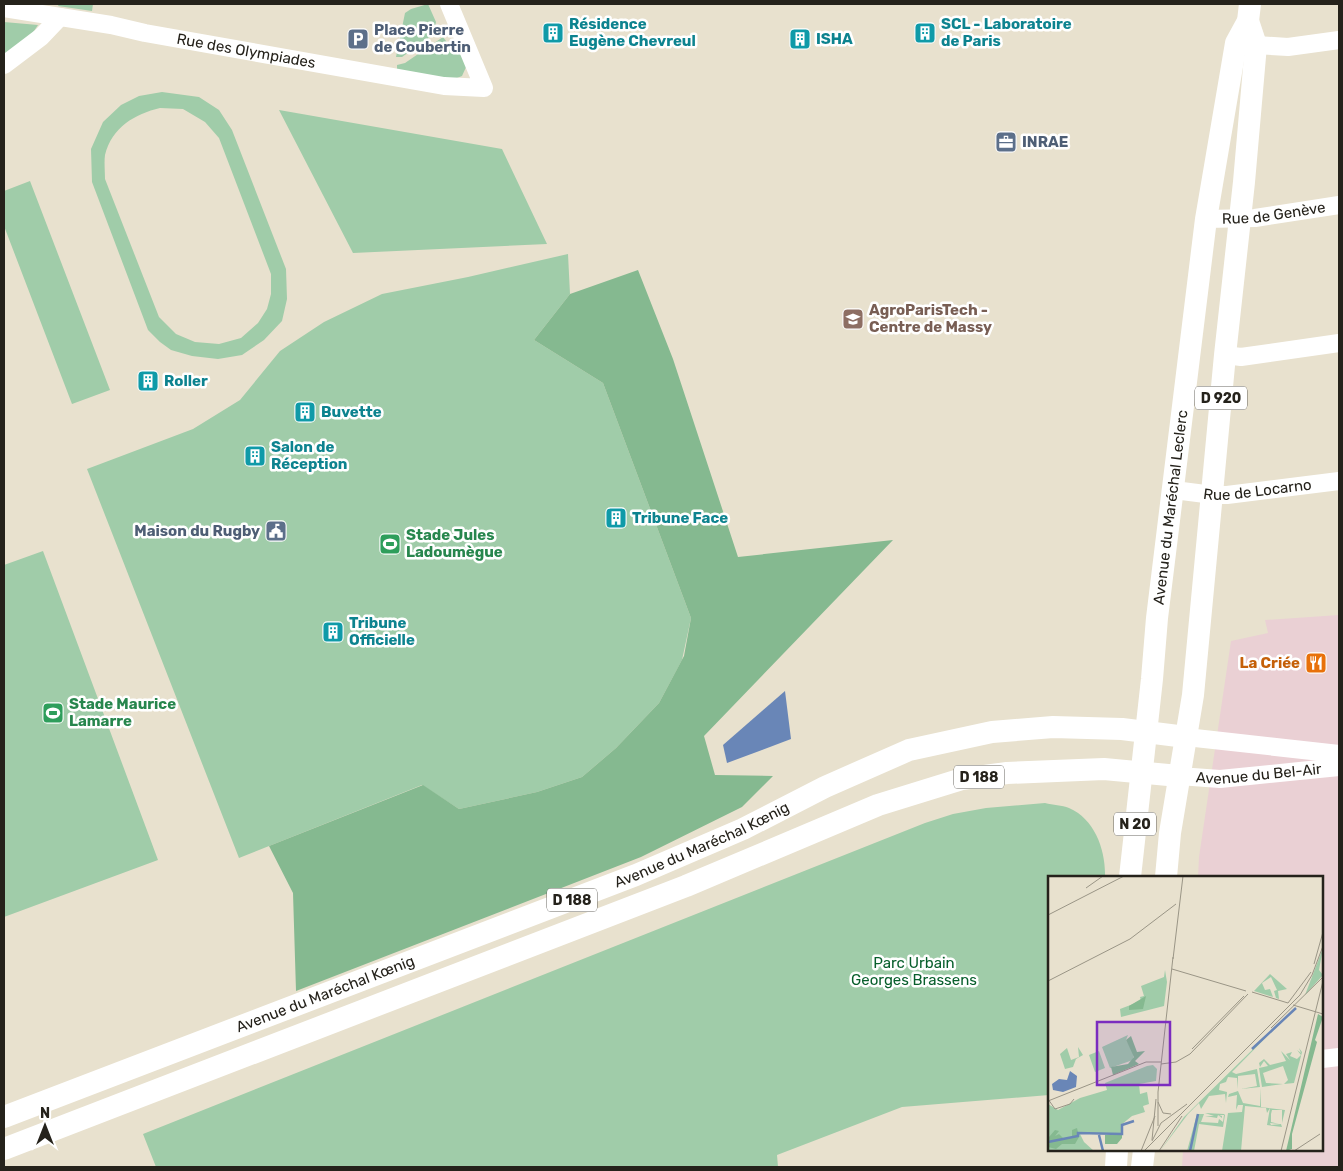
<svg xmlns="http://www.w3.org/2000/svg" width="1343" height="1171" font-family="Rubik,sans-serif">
  <rect width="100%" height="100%" fill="#e8e1ce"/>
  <path fill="#ead0d4" d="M1339,615V1167H1182L1183,1150H1322V877H1198L1199,857L1231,641L1268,633L1265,620Z"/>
  <path fill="#a0cca9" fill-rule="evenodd" d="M59,4H93L92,11L58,6Z
    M428,4L436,22L433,35L402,57H396L405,13L411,9Z
    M4,22L38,25L26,43L4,59Z
    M443,37L455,53L462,51L467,65L462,76L452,80L397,70V65L405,63Z
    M162,92L199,97L219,110L232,130L286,269L287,299L282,321L264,340L242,355L218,359L192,356L171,350L160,342L148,330L92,182L91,149L103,122L121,105L139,96ZM160,108L183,109L205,122L219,138L271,274V294L267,309L258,323L241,338L219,344L195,342L176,334L159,317L105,179C105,172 104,162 105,155C112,127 135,114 160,108Z
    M279,110L502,149L547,244L353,253Z
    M30,181L110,390L72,404L4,226V191Z
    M568,254L570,294L534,340L603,383L691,618L682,660L659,703L616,748L582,777L537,792L459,809L422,785L239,858L87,469L193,429L240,400L280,351L324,322L382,294L468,277Z
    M43,551L158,860L4,917V565Z
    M1045,803C1053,805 1062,805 1069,808C1095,819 1106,851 1105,877H1049V1095L902,1107L777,1155L778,1167H156L143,1134L925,823L953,814L986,808Z"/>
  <path fill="#85b990" d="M638,270L673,359L738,557L893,540L704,736L715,775L773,776L742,807L641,857L296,991L293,893L269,846L423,785L459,809L537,792L582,777L616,748L659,703L684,656L691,618L603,383L534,340L570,294Z"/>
  <path fill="#6986b7" d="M785,691L791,739L727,763L723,745Z"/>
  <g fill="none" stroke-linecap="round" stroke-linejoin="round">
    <g stroke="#fff" stroke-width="18">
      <path id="s1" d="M4,8L111,25L145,33L444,86L484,88L449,4"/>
      <path d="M1256,45L1288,47L1339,40"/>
      <path d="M4,65L41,37L60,17"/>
      <path id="s2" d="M1206,219L1255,218L1339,205"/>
      <path d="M1225,355L1241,357L1339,343"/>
      <path id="s3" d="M1174,490L1213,495H1227L1339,481"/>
      <path d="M1186,737L1339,754"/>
      <path id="s4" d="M1179,776L1220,779L1339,767"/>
      <path d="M1322,1059L1339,1057"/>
    </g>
    <g stroke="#fff" stroke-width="22">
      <path id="s5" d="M1130,877L1152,679L1157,618L1206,219L1236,43L1248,21L1250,4"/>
      <path d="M1166,877L1170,833L1193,695L1225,355L1244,182L1256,45L1248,21"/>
      <path id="s6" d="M4,1117L636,875L743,829L825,787L909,750L992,732L1053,727L1122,729L1186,737"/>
      <path d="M4,1149L686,886L878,805L962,779L1007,773L1104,769L1179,776"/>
      <path d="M1116,1167L1117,1150"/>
      <path d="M1142,1167L1144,1150"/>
    </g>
  </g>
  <defs>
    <g id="building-square" transform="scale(1.125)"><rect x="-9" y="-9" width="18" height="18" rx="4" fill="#0f9aa8" stroke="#fff"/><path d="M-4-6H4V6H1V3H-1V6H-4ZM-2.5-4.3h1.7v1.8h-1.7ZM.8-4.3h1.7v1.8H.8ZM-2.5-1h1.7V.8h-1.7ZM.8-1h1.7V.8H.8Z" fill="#fff"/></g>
    <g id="parking-square" transform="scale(1.125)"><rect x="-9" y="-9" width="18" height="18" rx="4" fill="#5c6f8a" stroke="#fff"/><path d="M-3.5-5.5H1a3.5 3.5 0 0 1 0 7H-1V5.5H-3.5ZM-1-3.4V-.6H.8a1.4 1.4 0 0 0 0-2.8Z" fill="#fff"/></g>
    <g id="office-square" transform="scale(1.125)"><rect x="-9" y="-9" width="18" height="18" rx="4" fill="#5c6f8a" stroke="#fff"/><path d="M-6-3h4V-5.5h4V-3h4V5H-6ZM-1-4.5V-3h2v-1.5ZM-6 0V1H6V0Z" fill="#fff"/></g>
    <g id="university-square" transform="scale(1.125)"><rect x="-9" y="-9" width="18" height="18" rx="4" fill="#8d6e63" stroke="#fff"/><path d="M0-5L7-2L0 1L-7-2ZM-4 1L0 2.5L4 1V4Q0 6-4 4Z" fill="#fff"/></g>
    <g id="civic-square" transform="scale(1.125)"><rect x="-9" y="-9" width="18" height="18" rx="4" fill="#5c6f8a" stroke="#fff"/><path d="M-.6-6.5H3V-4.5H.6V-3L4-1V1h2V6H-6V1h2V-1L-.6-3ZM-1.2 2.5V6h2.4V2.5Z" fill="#fff"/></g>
    <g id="stadium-square" transform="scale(1.125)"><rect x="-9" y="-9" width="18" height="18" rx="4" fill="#2e9e5b" stroke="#fff"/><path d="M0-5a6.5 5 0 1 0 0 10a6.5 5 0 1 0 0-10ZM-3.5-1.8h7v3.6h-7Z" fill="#fff"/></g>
    <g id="restaurant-square" transform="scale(1.125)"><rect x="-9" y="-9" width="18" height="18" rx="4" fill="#e8710a" stroke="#fff"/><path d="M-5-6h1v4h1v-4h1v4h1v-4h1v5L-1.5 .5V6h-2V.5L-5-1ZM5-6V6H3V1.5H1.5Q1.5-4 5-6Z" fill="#fff"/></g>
  </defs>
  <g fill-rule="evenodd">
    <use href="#building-square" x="553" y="33"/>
    <use href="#building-square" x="925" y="33"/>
    <use href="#parking-square" x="358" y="39"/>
    <use href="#building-square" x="800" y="39"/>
    <use href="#office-square" x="1006" y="142"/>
    <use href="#university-square" x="853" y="319"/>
    <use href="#building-square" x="148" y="381"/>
    <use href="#building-square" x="305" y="412"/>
    <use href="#building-square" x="255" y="456"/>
    <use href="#building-square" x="616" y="518"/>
    <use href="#civic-square" x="276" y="531"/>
    <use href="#stadium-square" x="390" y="544"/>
    <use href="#building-square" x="333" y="632"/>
    <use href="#restaurant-square" x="1316" y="663"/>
    <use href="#stadium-square" x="53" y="713"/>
  </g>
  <g text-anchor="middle" stroke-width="5" stroke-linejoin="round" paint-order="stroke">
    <g fill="#fff" stroke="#66645f" stroke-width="1">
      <rect x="1195" y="386.5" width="52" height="23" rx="4"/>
      <rect x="954" y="765.5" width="50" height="23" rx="4"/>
      <rect x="1114" y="812.5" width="42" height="23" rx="4"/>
      <rect x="547" y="888.5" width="50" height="23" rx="4"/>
    </g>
    <g font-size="14" font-weight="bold" fill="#25221b">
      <text x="1221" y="403">D 920</text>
      <text x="979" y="782">D 188</text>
      <text x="1135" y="829">N 20</text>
      <text x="572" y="905">D 188</text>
    </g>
    <g font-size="15" font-weight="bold" fill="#0d838f" stroke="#fff" text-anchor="start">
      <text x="569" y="29">Résidence<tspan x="569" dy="17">Eugène Chevreul</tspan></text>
      <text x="941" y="29">SCL - Laboratoire<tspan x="941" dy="17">de Paris</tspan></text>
      <text x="816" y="44">ISHA</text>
      <text x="164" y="386">Roller</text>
      <text x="321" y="417">Buvette</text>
      <text x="271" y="452">Salon de<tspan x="271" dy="17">Réception</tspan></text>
      <text x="632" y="523">Tribune Face</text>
      <text x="349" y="628">Tribune<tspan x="349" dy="17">Officielle</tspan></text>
    </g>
    <g font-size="15" font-weight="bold" fill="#4e5e75" stroke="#fff" text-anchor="start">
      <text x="374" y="35">Place Pierre<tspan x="374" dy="17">de Coubertin</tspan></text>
      <text x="1022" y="147">INRAE</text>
      <text x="260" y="536" text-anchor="end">Maison du Rugby</text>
    </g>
    <g font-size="15" fill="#25221b" stroke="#fff">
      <text dy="5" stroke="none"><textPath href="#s1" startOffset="246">Rue des Olympiades</textPath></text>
      <text dy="5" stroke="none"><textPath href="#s2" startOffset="68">Rue de Genève</textPath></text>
      <text dy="5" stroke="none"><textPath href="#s3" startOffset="84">Rue de Locarno</textPath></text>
      <text dy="5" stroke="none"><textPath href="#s5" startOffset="372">Avenue du Maréchal Leclerc</textPath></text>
      <text dy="5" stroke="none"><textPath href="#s4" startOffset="80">Avenue du Bel-Air</textPath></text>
      <text dy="5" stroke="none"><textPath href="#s6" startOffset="749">Avenue du Maréchal Kœnig</textPath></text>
      <text dy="5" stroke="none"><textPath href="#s6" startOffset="344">Avenue du Maréchal Kœnig</textPath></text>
    </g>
    <g font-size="15" font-weight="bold" fill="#785e54" stroke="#fff" text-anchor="start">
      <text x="869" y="315">AgroParisTech -<tspan x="869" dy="17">Centre de Massy</tspan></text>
    </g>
    <g font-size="15" font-weight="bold" fill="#27864d" stroke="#fff" text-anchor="start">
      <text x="406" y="540">Stade Jules<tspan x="406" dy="17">Ladoumègue</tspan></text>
      <text x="69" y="709">Stade Maurice<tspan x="69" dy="17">Lamarre</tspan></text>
    </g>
    <g font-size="15" font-weight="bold" fill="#c56008" stroke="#fff" text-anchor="end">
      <text x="1300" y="668">La Criée</text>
    </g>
    <g font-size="15" fill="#085f2c" stroke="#fff">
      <text x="914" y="968">Parc Urbain<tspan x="914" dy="17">Georges Brassens</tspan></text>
    </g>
  </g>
  <g transform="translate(1048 876)">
    <rect width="275" height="275" fill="#e8e1ce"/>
    <path d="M275,72L271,94L275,99L257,119ZM117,94L119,106L116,130L73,141L72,133L93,125L92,121L96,120L93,110L116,101ZM222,98L239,113L230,115L231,123L228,122L226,115L229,114L223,101L214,107L217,114L222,113L225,121L206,115ZM248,131L184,196L188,198L209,193L212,211L193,213L209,210L207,198L190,200V213L189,202L180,201L178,206L172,208L171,214L179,216L178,227L177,218L161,220L153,233L151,227L140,238L112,275L136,241ZM80,159L78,164L86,179L85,184L62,192L54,171ZM30,171L35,179L28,183L25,191L17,193L12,178L19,172L23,184L31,181ZM251,172L254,176L246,207L236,208L240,204L235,190L215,197L218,207L235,208L214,211L211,192L220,190L216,185L212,191L211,187L216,183L222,189L238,185L233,175L242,184L238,178L244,176L242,180L249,183L253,179L249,174L253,177ZM51,175L57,192L47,196L41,179ZM99,190L105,189L109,193L108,205L91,208L92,218L99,216L101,228L95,230L97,236L84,240L73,249L74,258H32L36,266L46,275H0V228L10,234L32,222L59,214L57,207ZM213,212V231L237,234L234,247V234H224L223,238V246L231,248L222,247L223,249L233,248L234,251L219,249L222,232L219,237L218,232L197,230L193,275H174L180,237L194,236L195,229H190L188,234L189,219L180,221L181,218L190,215L195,227L212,230ZM157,237L176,238L177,239L175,251L151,248L146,275H139L149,238H156L153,246L170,247L171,243L175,246L176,239H171L174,240V242L170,239L169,242L157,240H166Z" fill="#a0cca9"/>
    <path d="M98,120L95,133L81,134V130ZM270,138L275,141L267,164L269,166L244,258V273L238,275ZM83,160L89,176L97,175L87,185L91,188L65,199L63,191L80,188L86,181L78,164ZM29,252L31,261L27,268H14L8,273L0,271L1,261L7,254L11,255L7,260L11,258L16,263L24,261V254ZM57,259H74V262L69,268H57Z" fill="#85b990"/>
    <path d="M22,195L29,200L28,211L15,216L5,214L4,208L11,203L19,204Z" fill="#6986b7"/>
    <path fill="none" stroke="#6986b7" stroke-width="2.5" d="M204,173L248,132M51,259L55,275M0,266L30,260V257L74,258V249L86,245M142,275L150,238"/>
    <path fill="none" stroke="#9a9586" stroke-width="1" d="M38,12L55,0M0,39L76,0M125,83L135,0M266,88L275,56M124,93L198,115M0,105L82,63L128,28M204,116L240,127M240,127L263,96M245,129L275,138M223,152L275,101M144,173L196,120M113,188L128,186L142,178L200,118M0,223L7,233L22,228L26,223M0,225L98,186H113M110,226L115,237L123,238M110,250V216L125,81M104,264L108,223M104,265L113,247L139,228M93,275L107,240M96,275L252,119L264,99L275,70M111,275L134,240M233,275L275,105M246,275L272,258"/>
    <path fill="#7b2cbf" fill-opacity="0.15" stroke="#7b2cbf" stroke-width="2.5" d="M49,146H122V209H49Z"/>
    <rect width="275" height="275" fill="none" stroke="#25221b" stroke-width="2.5"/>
  </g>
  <rect width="1343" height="1171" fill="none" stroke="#25221b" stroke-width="10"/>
  <g transform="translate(45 1126)" stroke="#ffffff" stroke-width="4" paint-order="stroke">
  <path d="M0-4L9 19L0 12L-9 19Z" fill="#25221b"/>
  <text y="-8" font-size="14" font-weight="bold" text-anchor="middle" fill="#25221b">N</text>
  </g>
</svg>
